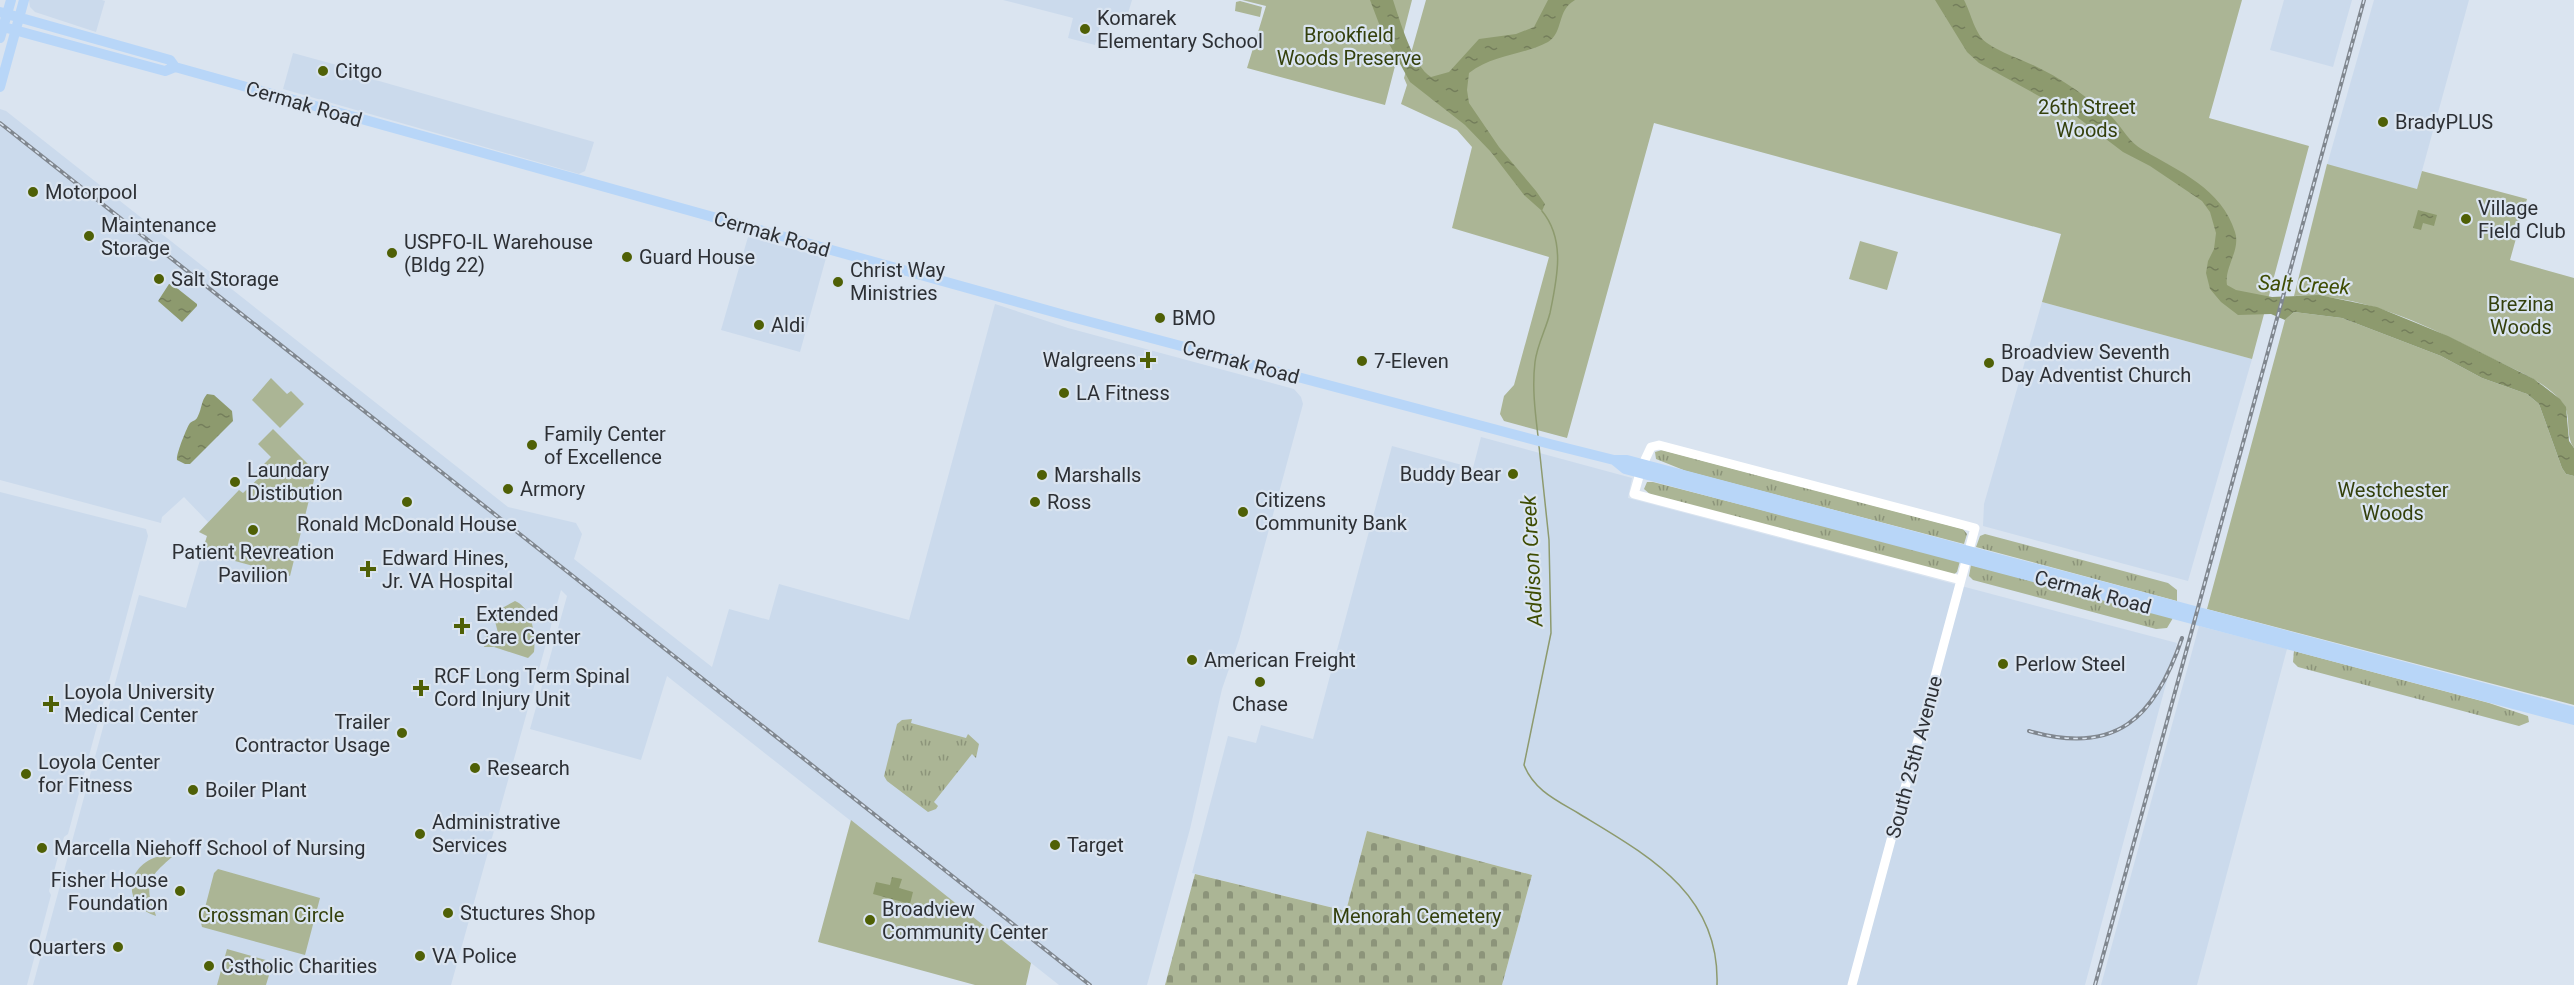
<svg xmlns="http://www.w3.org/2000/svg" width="2574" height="985" font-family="Roboto,sans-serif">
  <defs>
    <pattern id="grass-tufts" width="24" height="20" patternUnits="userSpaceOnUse" patternTransform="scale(1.5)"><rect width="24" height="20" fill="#abb595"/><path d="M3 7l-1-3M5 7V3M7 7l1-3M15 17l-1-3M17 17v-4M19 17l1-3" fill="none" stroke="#8c947a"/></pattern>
    <pattern id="cemetery-stones" width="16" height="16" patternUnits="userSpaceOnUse" patternTransform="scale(1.5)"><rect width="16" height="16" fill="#abb595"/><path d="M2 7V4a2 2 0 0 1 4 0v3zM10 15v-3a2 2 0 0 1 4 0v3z" fill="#8c947a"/></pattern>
    <pattern id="water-ripples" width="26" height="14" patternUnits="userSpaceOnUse" patternTransform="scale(1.5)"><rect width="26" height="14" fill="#8d9a6e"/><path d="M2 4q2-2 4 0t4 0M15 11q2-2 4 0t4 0" fill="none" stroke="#747e5b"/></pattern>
  </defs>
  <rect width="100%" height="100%" fill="#dae4f0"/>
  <path fill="#cbdaec" d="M29,0H102L105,1L96,32L35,12L30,7Z
    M1003,0H1132L1126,20L1103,14L1095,45L1068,38L1073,18Z
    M2284,0H2352L2333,67L2270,50Z
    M2374,0H2469L2417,189L2327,165Z
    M293,53L344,67L358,75L594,142L585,171L579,174L283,89Z
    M0,109L6,111L508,507L576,523L582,534L574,559L712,667L729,609L769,620L779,584L909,620L995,304L1068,328L1294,389L1301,397L1303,404L1239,640L1222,689L1190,829L1147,985H1059L667,676L641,760L530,729L567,596L561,590L451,985H33L139,595L186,608L207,536L199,532L208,522L184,497L162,517L161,523L0,480Z
    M748,237L826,258L800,352L721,330Z
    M2042,302L2252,359L2188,581L1983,526L1984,504Z
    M1481,437L1632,478L1628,498L2177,643L2085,985H1502L1532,875L1367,831L1346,911L1192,873L1228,736L1256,743L1261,725L1313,739L1392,446L1473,468Z
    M0,492L146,529L148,536L68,834L64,837L57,860L49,891L51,895L27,985H0Z
    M2199,626L2287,649L2197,985H2101Z"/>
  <path fill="url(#grass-tufts)" d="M1662,450L1963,529L1967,534L1964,544L1686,471L1656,459L1655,452Z
    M1647,482H1653L1960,561L1957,572L1953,575L1651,495L1644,489Z
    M1985,534L2168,583L2177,590V601L1976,547L1980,536Z
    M1971,565L2173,618L2167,628L2156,629L1973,580L1969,576Z
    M2294,651L2489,703L2528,716L2529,722L2519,726L2298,667L2293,662Z
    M912,719L911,723L966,738L968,734L979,744L976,758L972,754L934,802L938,806L936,809L928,812L887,781L884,776L897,724L902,720Z"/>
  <path fill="url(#cemetery-stones)" d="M1367,831L1532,875L1502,985H1165L1195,874L1346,911Z"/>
  <path fill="#abb595" d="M1242,0H1412L1385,105L1247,68L1266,6Z
    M1426,0H2242L2209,118L2309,146L2252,359L2042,302L2061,234L1654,123L1567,438L1504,421L1500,414L1504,396L1514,385L1549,257L1452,228L1472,147L1457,130L1401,104L1407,85L1404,78Z
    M1240,1L1262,7L1260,17L1235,11L1236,2Z
    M2327,164L2417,189L2422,171L2527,199L2510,260L2574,278V448C2564,434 2573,414 2561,401C2543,380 2515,370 2491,358C2429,327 2365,293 2294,296Z
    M1860,241L1898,252L1887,290L1849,279Z
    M2294,312L2342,318L2441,356L2482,378L2527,394L2539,404L2562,468L2566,474L2574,476V705L2207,609L2285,320Z
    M271,378L287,394L291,391L304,404L280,428L252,400Z
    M273,429L308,464L314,480L290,576L202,552L207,536L199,532L239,490L243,493L262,475L258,470L271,457L258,444Z
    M515,601C532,608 536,634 534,652L528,658L494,647H484L488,632L498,633L493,613Z
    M851,820L1031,963L1026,985H975L818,942Z
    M161,856L172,857C160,868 146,877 150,898C151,904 155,911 156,916C120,905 126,863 161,856Z
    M218,869L320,898L305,955L202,927L201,923L214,873Z
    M227,949L273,962L266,985H217Z"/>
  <path fill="url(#water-ripples)" d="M1370,0H1393C1400,21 1413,66 1431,77L1449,72L1479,39L1516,34L1534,27L1548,0H1575C1556,11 1564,32 1548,42C1524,55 1494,54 1469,73L1467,90L1469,103L1499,147L1536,191L1545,204L1542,211L1524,195L1491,152L1465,125L1410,82L1381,29Z
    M1935,0H1964C1971,13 1975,35 1987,43C2003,54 2024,60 2041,69C2057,77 2073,87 2087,98C2095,104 2105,110 2112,117C2123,129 2129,142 2143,150C2179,171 2222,189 2235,232C2241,250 2224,267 2227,285L2236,290L2272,297L2319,295L2377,307L2448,336L2534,379L2560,399L2566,407L2569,441L2574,448V476L2566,474L2562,468L2539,404L2527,394L2482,378L2441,356L2342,318L2294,312L2285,320L2271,314L2238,315L2221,302L2210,289L2206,273L2208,261L2214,249L2216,233L2210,212L2202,201L2150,166L2123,152L2077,117L1979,63L1967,52Z
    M2418,210L2437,215L2434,226L2423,223L2421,230L2413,228Z
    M169,284L173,285L197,304V306L182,322L158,301Z
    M207,394L214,395L232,411L233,421L190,464H185L177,460C176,454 187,427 190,423C194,420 196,421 198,416C202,408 201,401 207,394Z
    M892,877L902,879L899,888L913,892L910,904L873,894L876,882L890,885Z"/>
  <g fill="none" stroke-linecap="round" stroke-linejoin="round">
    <path stroke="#8d9a6e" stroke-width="1.5" d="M1538,436C1535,411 1532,387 1535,362C1537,345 1546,329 1550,313C1557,279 1566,240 1542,211
      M1539,446L1549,540L1551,633L1524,765C1534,790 1556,800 1578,813C1647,855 1720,893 1717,985"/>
    <path stroke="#fff" stroke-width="9" d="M1643,464L1651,447L1659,445L1975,528L1852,985
      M1640,473L1634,494L1961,580"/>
    <path stroke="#b8d6f8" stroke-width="10" d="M0,12L170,60L175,67
      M0,26L165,71L175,67L1068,316L1550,444L1614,460H1627L2574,712
      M0,38L11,0
      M0,87L24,0
      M1614,460L1625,469L2574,720"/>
    <g stroke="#80878f" stroke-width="4">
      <path id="rail" d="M0,123L1090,985
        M2029,731C2116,756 2155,718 2182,638
        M2095,985L2364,0"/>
    </g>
    <use href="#rail" stroke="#dae4f0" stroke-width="1.5" stroke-dasharray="4.5" stroke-linecap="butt"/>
  </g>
  <g fill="#4f6006" stroke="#dae4f0" stroke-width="2">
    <circle cx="1085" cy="29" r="6"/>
    <circle cx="323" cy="71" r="6"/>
    <circle cx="2383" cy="122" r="6"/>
    <circle cx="33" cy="192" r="6"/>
    <circle cx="2466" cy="219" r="6"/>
    <circle cx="89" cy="236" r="6"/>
    <circle cx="392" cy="253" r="6"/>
    <circle cx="627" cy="257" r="6"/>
    <circle cx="159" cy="279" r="6"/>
    <circle cx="838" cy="282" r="6"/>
    <circle cx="1160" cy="318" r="6"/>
    <circle cx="759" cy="325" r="6"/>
    <path d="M1145 351h6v6h6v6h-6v6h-6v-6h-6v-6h6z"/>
    <circle cx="1362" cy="361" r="6"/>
    <circle cx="1989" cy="363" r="6"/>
    <circle cx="1064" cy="393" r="6"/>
    <circle cx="532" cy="445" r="6"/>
    <circle cx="1513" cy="474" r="6"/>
    <circle cx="1042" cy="475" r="6"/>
    <circle cx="235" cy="482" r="6"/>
    <circle cx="508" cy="489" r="6"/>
    <circle cx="407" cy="502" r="6"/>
    <circle cx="1035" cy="502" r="6"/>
    <circle cx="1243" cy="512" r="6"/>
    <circle cx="253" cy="530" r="6"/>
    <path d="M365 560h6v6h6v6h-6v6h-6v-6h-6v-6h6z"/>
    <path d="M459 617h6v6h6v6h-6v6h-6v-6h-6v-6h6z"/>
    <circle cx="1192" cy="660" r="6"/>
    <circle cx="2003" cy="664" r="6"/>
    <circle cx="1260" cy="682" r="6"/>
    <path d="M418 679h6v6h6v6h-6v6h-6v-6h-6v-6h6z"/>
    <path d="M48 695h6v6h6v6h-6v6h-6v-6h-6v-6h6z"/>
    <circle cx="402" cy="733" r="6"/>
    <circle cx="475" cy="768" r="6"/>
    <circle cx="26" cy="774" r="6"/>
    <circle cx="193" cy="790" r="6"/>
    <circle cx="420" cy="834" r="6"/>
    <circle cx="1055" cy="845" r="6"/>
    <circle cx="42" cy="848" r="6"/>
    <circle cx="180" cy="891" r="6"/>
    <circle cx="448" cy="913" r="6"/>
    <circle cx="870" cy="920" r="6"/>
    <circle cx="118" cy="947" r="6"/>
    <circle cx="420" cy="956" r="6"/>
    <circle cx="209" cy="966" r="6"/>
  </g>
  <g text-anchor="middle" stroke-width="4.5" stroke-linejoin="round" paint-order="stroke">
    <g font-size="20" fill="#2d3035" stroke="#dae4f0" text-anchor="start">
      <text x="1097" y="25">Komarek<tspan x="1097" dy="23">Elementary School</tspan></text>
      <text x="335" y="78">Citgo</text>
      <text x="2395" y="129">BradyPLUS</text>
      <text x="45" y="199">Motorpool</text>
      <text x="2478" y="215">Village<tspan x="2478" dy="23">Field Club</tspan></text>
      <text x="101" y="232">Maintenance<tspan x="101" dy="23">Storage</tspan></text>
      <text x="404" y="249">USPFO-IL Warehouse<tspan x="404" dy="23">(Bldg 22)</tspan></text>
      <text x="639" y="264">Guard House</text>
      <text x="850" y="277">Christ Way<tspan x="850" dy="23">Ministries</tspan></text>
      <text x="171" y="286">Salt Storage</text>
      <text x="1172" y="325">BMO</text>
      <text x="771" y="332">Aldi</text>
      <text x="2001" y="359">Broadview Seventh<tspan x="2001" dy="23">Day Adventist Church</tspan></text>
      <text x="1136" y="367" text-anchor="end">Walgreens</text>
      <text x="1374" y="368">7-Eleven</text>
      <text x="1076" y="400">LA Fitness</text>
      <text x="544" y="441">Family Center<tspan x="544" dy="23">of Excellence</tspan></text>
      <text x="247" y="477">Laundary<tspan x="247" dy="23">Distibution</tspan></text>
      <text x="1501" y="481" text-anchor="end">Buddy Bear</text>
      <text x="1054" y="482">Marshalls</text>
      <text x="520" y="496">Armory</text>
      <text x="1255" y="507">Citizens<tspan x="1255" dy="23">Community Bank</tspan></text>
      <text x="1047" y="509">Ross</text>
      <text x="407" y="531" text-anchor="middle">Ronald McDonald House</text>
      <text x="253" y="559" text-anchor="middle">Patient Revreation<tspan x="253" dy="23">Pavilion</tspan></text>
      <text x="382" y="565">Edward Hines,<tspan x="382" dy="23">Jr. VA Hospital</tspan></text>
      <text x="476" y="621">Extended<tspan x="476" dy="23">Care Center</tspan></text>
      <text x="1204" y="667">American Freight</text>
      <text x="2015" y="671">Perlow Steel</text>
      <text x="434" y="683">RCF Long Term Spinal<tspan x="434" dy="23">Cord Injury Unit</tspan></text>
      <text x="64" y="699">Loyola University<tspan x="64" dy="23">Medical Center</tspan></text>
      <text x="1260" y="711" text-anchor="middle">Chase</text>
      <text x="390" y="729" text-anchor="end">Trailer<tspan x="390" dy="23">Contractor Usage</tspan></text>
      <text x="38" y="769">Loyola Center<tspan x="38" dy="23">for Fitness</tspan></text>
      <text x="487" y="775">Research</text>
      <text x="205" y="797">Boiler Plant</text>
      <text x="432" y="829">Administrative<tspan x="432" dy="23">Services</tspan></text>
      <text x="1067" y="852">Target</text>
      <text x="54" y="855">Marcella Niehoff School of Nursing</text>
      <text x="168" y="887" text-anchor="end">Fisher House<tspan x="168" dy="23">Foundation</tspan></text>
      <text x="882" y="916">Broadview<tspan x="882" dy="23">Community Center</tspan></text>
      <text x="460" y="920">Stuctures Shop</text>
      <text x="106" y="954" text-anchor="end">Quarters</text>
      <text x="432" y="963">VA Police</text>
      <text x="221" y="973">Cstholic Charities</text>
    </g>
    <g font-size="20" fill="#34400c" stroke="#dae4f0">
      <text x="1349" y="42">Brookfield<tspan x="1349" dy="23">Woods Preserve</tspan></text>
      <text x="2087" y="114">26th Street<tspan x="2087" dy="23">Woods</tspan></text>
      <text x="2521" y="311">Brezina<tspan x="2521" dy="23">Woods</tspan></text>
      <text x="2393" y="497">Westchester<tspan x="2393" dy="23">Woods</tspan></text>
      <text x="271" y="922">Crossman Circle</text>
      <text x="1417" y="923">Menorah Cemetery</text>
    </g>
    <g font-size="20" fill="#2d3035" stroke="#dae4f0">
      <text transform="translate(304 104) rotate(16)" y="7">Cermak Road</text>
      <text transform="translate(772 234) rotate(16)" y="7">Cermak Road</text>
      <text transform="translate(1241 362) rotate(15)" y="7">Cermak Road</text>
      <text transform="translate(2093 592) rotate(15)" y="7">Cermak Road</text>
      <text transform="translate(1914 757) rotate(-75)" y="7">South 25th Avenue</text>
    </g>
    <g font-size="21" font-style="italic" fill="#3e4c02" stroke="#dae4f0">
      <text transform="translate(2304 285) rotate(3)" y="7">Salt Creek</text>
      <text transform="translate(1532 561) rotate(-93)" y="7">Addison Creek</text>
    </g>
  </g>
</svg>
